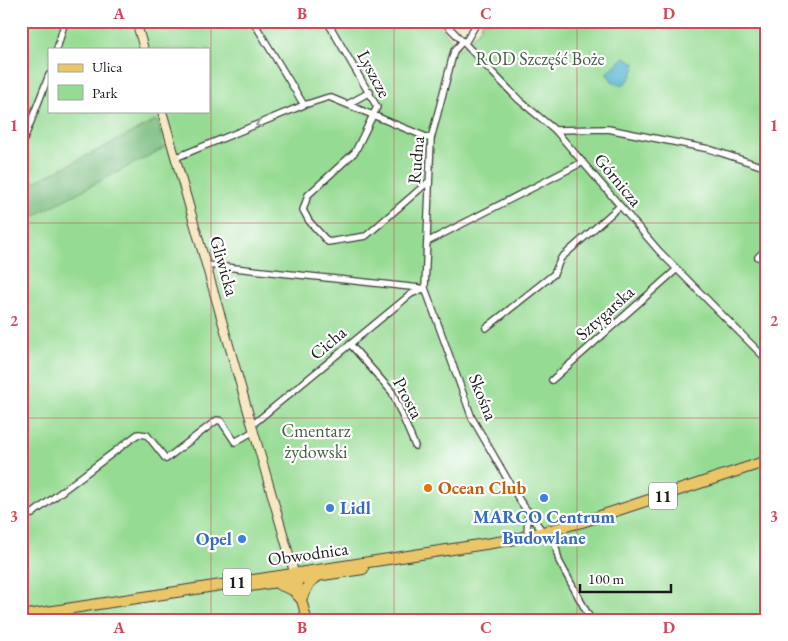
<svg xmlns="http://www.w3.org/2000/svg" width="788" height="641" font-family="'EB Garamond',serif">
  <rect width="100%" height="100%" fill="#fff"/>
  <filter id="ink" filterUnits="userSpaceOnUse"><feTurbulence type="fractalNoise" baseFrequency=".02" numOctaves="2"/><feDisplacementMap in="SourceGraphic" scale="10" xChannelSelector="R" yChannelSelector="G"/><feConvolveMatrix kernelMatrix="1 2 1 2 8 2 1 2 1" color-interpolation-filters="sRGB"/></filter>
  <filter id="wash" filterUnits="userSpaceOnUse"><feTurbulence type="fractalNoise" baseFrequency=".0096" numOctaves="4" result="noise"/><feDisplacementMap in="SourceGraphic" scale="20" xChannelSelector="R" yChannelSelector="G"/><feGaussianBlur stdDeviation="1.12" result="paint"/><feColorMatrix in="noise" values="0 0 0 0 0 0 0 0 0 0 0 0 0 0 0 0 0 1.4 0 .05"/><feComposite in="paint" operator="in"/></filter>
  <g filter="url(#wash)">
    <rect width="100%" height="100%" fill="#ece6c8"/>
    <path fill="#96db93" stroke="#597c58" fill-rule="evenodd" d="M21,21H436L459,49L480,29L483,21H767V620H21ZM49,49H209V111H49Z"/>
    <path fill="#78bb7d" stroke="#4a6c4c" d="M157,120L164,148L43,211L21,225V189Z"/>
    <path fill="#50b1cf" stroke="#366676" d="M625,57L635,63C634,75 630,80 621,86L612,81L606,73Z"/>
  </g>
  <g filter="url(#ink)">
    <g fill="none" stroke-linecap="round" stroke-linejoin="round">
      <g stroke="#3b3a36" stroke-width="8">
        <path id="street" d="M253,21L304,105
          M327,21L377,107L355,152L308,195L303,210L309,221L328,242L366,236L428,182
          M443,21L519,100L555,130L659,251L767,360
          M463,41L454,51L431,139L425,288L472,418L520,501L543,532
          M465,43L478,21
          M57,49L65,21
          M348,104L370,92
          M555,130L608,129L709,149L767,168
          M21,147L49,75
          M175,158L304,105L329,97L431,139
          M427,242L583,162
          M758,257L767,248
          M207,265L420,288
          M486,328L554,274L561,258L620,206
          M350,344L392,392L415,446
          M552,380L677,269
          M252,425L411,294L425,288
          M32,514L138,434L147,435L166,459L217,420L221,421L235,442L254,431
          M552,530L559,561L591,620
          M527,536L528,511"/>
      </g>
      <g stroke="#3b3a36" stroke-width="10">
        <path id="secondary" d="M136,21L144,49
          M162,111L294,572"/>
      </g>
      <g stroke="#3b3a36" stroke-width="11">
        <path id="primary" d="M294,572L307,620"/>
      </g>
      <g stroke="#3b3a36" stroke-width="12">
        <path id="highway" d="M278,584L293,590L301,599L310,582L317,577
          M244,587L363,569
          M21,616L511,540L582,522L767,461"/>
      </g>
      <use href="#street" stroke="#fff" stroke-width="5.5"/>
      <use href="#secondary" stroke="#f7e8c3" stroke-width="8"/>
      <use href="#primary" stroke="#eac669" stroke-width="9"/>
      <use href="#highway" stroke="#eac669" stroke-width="10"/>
    </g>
    <defs><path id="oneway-chevron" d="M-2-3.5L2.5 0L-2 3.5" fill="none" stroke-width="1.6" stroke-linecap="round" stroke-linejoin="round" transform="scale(1.25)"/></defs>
    <use stroke="#999" href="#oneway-chevron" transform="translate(259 124) rotate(157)"/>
  </g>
  <path fill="none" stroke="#d1495b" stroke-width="1" stroke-opacity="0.55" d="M211,21V620M394,21V620M577,21V620M21,223H767M21,418H767"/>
  <circle fill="#e8710a" stroke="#fff" stroke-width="2" cx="428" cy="488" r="5"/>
  <g fill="#3f7fe0" stroke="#fff" stroke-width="2">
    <circle cx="544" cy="498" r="5"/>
    <circle cx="330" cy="508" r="5"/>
    <circle cx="242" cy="539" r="5"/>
  </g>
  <g text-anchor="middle" stroke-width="4.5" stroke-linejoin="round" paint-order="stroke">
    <g fill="#fff" stroke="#606060" stroke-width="1">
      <rect x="649" y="482.5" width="28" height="27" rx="4"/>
      <rect x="223" y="568.5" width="28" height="27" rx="4"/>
    </g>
    <g font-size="16" font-weight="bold" fill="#1c1c1c">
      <text x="663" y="502">11</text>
      <text x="237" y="588">11</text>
    </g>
    <g font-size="18" fill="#475f46" stroke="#fff">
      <text x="540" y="65">ROD Szczęść Boże</text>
      <text x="316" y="437">Cmentarz<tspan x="316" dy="21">żydowski</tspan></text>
    </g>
    <g font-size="18" fill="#1c1c1c" stroke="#fff">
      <text transform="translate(374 74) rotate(62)" y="6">Lyszcze</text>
      <text transform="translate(416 160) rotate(-85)" y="6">Rudna</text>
      <text transform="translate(618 180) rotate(50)" y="6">Górnicza</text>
      <text transform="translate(224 266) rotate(74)" y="6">Gliwicka</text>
      <text transform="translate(605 313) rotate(-42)" y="6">Sztygarska</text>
      <text transform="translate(328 343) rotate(-40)" y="6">Cicha</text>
      <text transform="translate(483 397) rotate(68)" y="6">Skośna</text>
      <text transform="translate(408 398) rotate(62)" y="6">Prosta</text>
      <text transform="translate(308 554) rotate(-8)" y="6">Obwodnica</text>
    </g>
    <g font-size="18" font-weight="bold" fill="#c56008" stroke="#fff" text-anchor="start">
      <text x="438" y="494">Ocean Club</text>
    </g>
    <g font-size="18" font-weight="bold" fill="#366cbe" stroke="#fff" text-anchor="start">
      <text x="340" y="514">Lidl</text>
      <text x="544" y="523" text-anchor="middle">MARCO Centrum<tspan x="544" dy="21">Budowlane</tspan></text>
      <text x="232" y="545" text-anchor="end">Opel</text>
    </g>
  </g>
  <rect width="788" height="641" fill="none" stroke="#fff" stroke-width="55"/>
  <rect x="48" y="48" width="162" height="65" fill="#ffffff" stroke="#a4a4a4"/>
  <rect x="58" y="64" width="25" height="8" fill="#eac669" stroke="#a4a4a4"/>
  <text x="92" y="72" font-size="15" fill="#1c1c1c">Ulica</text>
  <rect x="58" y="85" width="25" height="15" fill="#96db93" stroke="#a4a4a4"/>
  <text x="92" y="98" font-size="15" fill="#1c1c1c">Park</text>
  <path d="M580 584v8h91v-8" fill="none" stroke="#1c1c1c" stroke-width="2.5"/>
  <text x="588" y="584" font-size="15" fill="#1c1c1c" stroke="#ffffff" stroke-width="4" paint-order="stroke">100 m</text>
  <rect x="28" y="28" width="732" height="586" fill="none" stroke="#d1495b" stroke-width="2"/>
  <g font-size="16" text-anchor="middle" font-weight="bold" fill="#d1495b">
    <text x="119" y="19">A</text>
    <text x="302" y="19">B</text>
    <text x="486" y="19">C</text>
    <text x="669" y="19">D</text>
    <text x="14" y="131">1</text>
    <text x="774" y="131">1</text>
    <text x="14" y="326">2</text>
    <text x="774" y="326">2</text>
    <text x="14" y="522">3</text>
    <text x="774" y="522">3</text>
    <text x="119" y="633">A</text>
    <text x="302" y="633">B</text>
    <text x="486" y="633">C</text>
    <text x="669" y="633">D</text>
  </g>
</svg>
